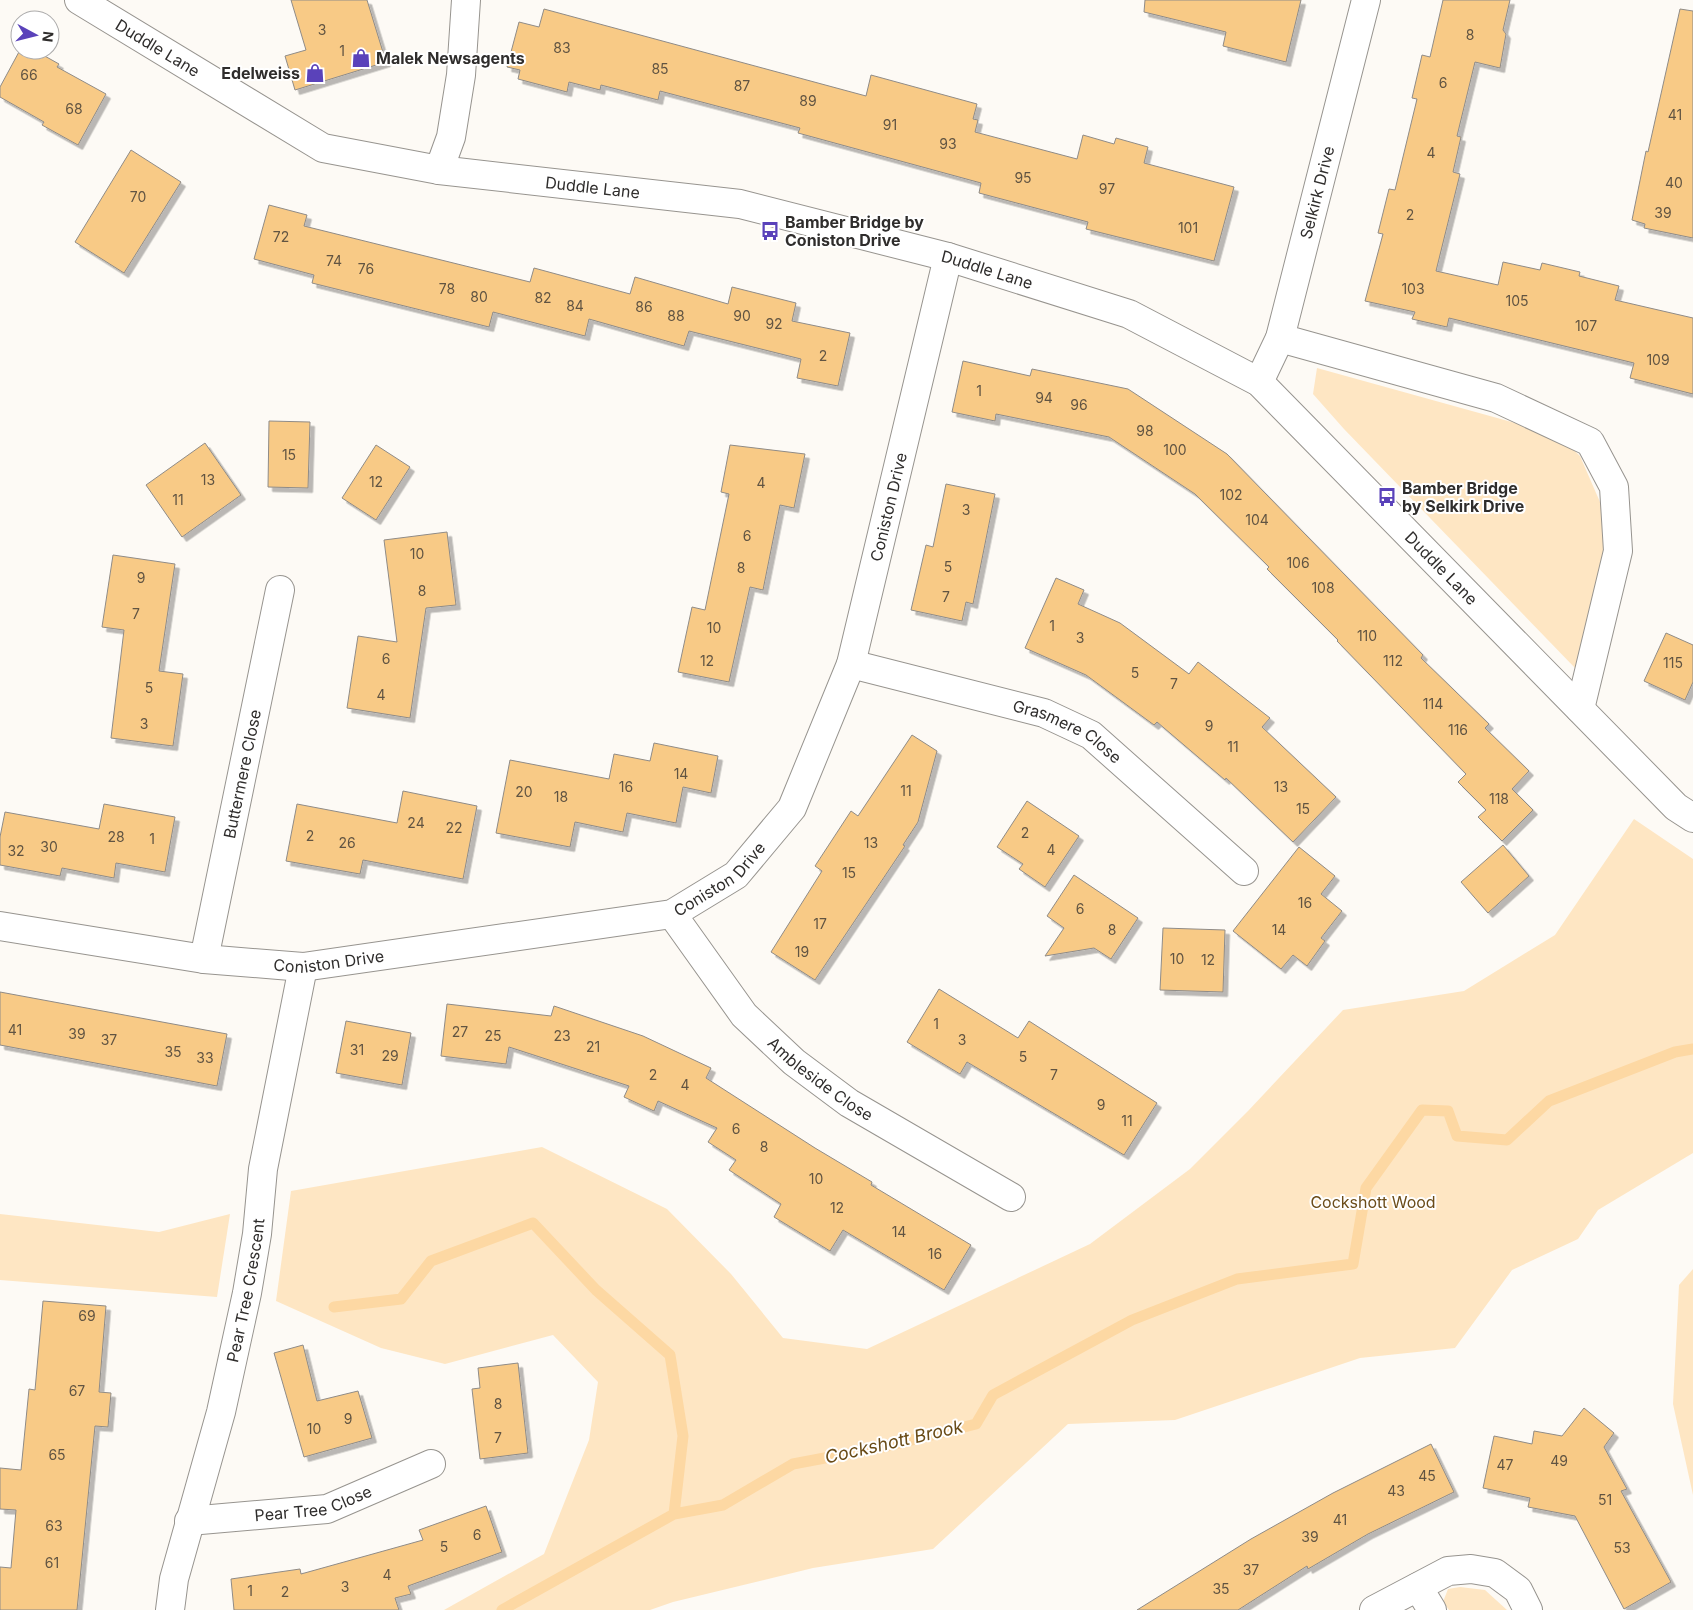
<svg xmlns="http://www.w3.org/2000/svg" width="1693" height="1610" font-family="Inter,sans-serif">
  <defs>
    <filter id="shadow"><feDropShadow dx="4.5" dy="4.5" stdDeviation="0" flood-color="#0004"/></filter>
  </defs>
  <rect width="100%" height="100%" fill="#fdfaf5"/>
  <path fill="#fee6c3" d="M1317,368L1558,435L1580,456L1603,509L1607,557L1575,668L1344,429L1313,394Z
    M1634,819L1693,859V1153L1598,1210L1578,1239L1512,1270L1455,1348L1360,1358L1175,1420L1068,1424L933,1549L813,1568L673,1602L650,1610H444L544,1554L589,1440L598,1382L553,1335L445,1364L381,1348L276,1301L291,1191L542,1147L667,1209L731,1274L783,1338L867,1349L1090,1244L1190,1169L1248,1111L1343,1010L1464,991L1555,935Z
    M0,1214L159,1232L230,1214L217,1297L0,1280Z
    M1693,1269V1495L1673,1404L1679,1285Z
    M1460,1587L1485,1590L1507,1610H1449L1443,1602L1448,1589Z"/>
  <g fill="none" stroke-linecap="round" stroke-linejoin="round">
    <path stroke="#fdd8a3" stroke-width="11" d="M334,1307L401,1299L431,1261L533,1223L596,1290L670,1355L683,1436L674,1514L723,1505L793,1464L888,1446L976,1424L993,1395L1132,1320L1237,1279L1353,1264L1366,1188L1422,1110L1448,1111L1457,1136L1507,1140L1549,1101L1675,1052L1693,1049
      M502,1610L674,1514"/>
  </g>
  <path fill="#f8ca86" stroke="#8f8b87" filter="url(#shadow)" d="M291,0H367L386,62L295,90L285,56L306,50Z
    M1145,0H1301L1286,62L1223,46L1226,32L1144,12Z
    M1443,0H1510L1503,30L1506,34L1500,68L1475,62L1457,136L1461,137L1453,172L1460,174L1436,271L1498,285L1503,262L1540,270L1542,263L1580,272L1579,276L1619,286L1615,300L1693,318V394L1630,378L1634,363L1449,318L1447,327L1412,319L1415,312L1365,301L1383,234L1378,233L1389,189L1395,190L1417,99L1412,98L1422,55L1430,57Z
    M544,9L866,96L871,75L977,104L973,119L978,120L975,132L1077,159L1083,135L1114,144L1116,138L1148,147L1144,163L1234,187L1214,261L1086,229L1088,222L979,193L981,183L798,133L800,128L660,91L658,100L601,85L600,90L569,82L567,92L518,79L520,70L507,67L519,22L539,27Z
    M1680,9L1693,11V238L1644,228L1645,224L1632,220L1646,151L1648,152Z
    M20,50H34L59,64L57,67L106,94L78,145L42,125L44,122L0,97V87Z
    M131,150L181,182L124,273L75,242Z
    M269,205L307,215L304,226L530,282L534,268L630,294L635,277L728,304L732,287L796,303L792,321L850,333L838,386L797,378L801,359L689,331L684,346L589,319L585,336L493,312L489,327L312,283L314,275L254,259Z
    M963,361L1030,376L1032,369L1128,389L1227,454L1423,655L1421,658L1489,724L1485,728L1529,771L1512,789L1533,810L1502,841L1478,817L1486,810L1458,782L1466,774L1337,641L1338,640L1267,569L1269,567L1195,494L1109,437L996,414L995,421L952,412Z
    M269,421L310,422L308,488L268,487Z
    M205,443L241,495L182,537L146,485Z
    M376,445L410,467L376,520L342,498Z
    M730,445L805,454L794,508L780,505L763,590L750,587L729,682L678,672L692,607L705,610L729,494L721,492Z
    M946,484L995,494L973,604L966,602L962,621L911,610L926,545L933,547Z
    M447,532L456,605L426,608L410,718L347,708L358,636L397,642L384,540Z
    M113,555L175,564L159,671L183,674L173,746L111,738L124,630L102,627Z
    M1056,578L1084,590L1078,604L1120,623L1189,674L1198,662L1270,718L1262,727L1336,797L1293,842L1226,778L1225,780L1157,722L1154,725L1086,675L1025,648Z
    M1666,633L1693,645V682L1685,700L1644,681Z
    M912,735L937,751L918,822L903,845L905,846L815,980L771,952L822,871L815,866L851,811L858,816Z
    M654,743L718,756L711,793L683,787L676,823L627,813L623,832L575,822L570,847L496,833L510,760L609,779L614,754L650,761Z
    M403,791L477,806L463,879L363,860L360,874L286,861L297,804L397,823Z
    M1027,801L1079,836L1045,887L1019,869L1023,864L997,847Z
    M104,804L175,817L165,872L116,863L114,878L62,868L60,876L0,865V837L5,812L99,829Z
    M1503,845L1529,876L1488,913L1461,882Z
    M1299,847L1335,876L1321,894L1342,911L1321,938L1325,941L1307,966L1293,955L1281,969L1233,931Z
    M1074,875L1138,918L1111,959L1094,948L1045,956L1064,928L1047,916Z
    M1163,928L1225,930L1223,992L1160,990Z
    M939,989L1018,1038L1029,1021L1157,1103L1124,1155L967,1062L960,1074L907,1042Z
    M0,992L227,1034L217,1086L0,1045Z
    M447,1004L551,1016L554,1006L643,1036L711,1068L706,1078L815,1148L872,1182L871,1185L971,1245L944,1290L843,1230L830,1251L774,1217L781,1204L729,1170L736,1160L708,1142L717,1128L658,1101L654,1111L624,1097L629,1086L509,1047L506,1064L441,1056Z
    M346,1021L411,1033L402,1085L336,1073Z
    M43,1301L106,1306L99,1392L111,1393L108,1427L95,1426L77,1610H0V1567L11,1568L16,1510L0,1509V1468L21,1470L29,1389L35,1390Z
    M303,1345L317,1401L358,1391L372,1438L304,1457L274,1353Z
    M518,1363L528,1453L480,1459L472,1389L480,1388L478,1368Z
    M1584,1408L1614,1433L1604,1447L1627,1489L1621,1491L1671,1582L1624,1609L1575,1516L1528,1507L1530,1498L1483,1488L1494,1436L1532,1444L1534,1431L1562,1436Z
    M1431,1444L1454,1492L1368,1534L1308,1569L1307,1566L1238,1610H1137L1251,1539L1333,1493Z
    M486,1506L502,1552L408,1586L411,1594L395,1598L399,1610H234L231,1579L300,1569L301,1574L423,1540L419,1530Z"/>
  <g fill="none" stroke-linecap="round" stroke-linejoin="round">
    <g stroke="#97948f" stroke-width="30">
      <g id="minor">
        <path id="s1" d="M79,0L323,148L439,170L740,204L948,257L1129,314L1259,382L1676,807L1693,818"/>
        <path d="M439,170L451,137L461,75L466,0"/>
        <path d="M1280,338L1496,398L1590,442L1614,487L1618,551L1580,709"/>
        <path id="s2" d="M1259,382L1280,338L1366,0"/>
        <path id="s3" d="M851,664L1044,713L1091,735L1244,871"/>
        <path id="s4" d="M672,914L744,1015L794,1062L849,1103L1011,1197"/>
        <path id="s5" d="M0,926L204,959L303,967L672,914L736,875L792,808L851,664L948,257"/>
        <path id="s6" d="M204,959L280,590"/>
        <path id="s7" d="M189,1521L327,1509L431,1464"/>
        <path d="M1418,1587L1432,1610"/>
        <path id="s8" d="M170,1610L174,1579L221,1412L247,1293L257,1234L263,1169L303,967"/>
        <path d="M1374,1610L1448,1571L1471,1569L1495,1573L1518,1590L1528,1610"/>
      </g>
    </g>
    <use href="#minor" stroke="#fff" stroke-width="28"/>
  </g>
  <defs>
    <g id="shop-bare" transform="scale(1.5)"><path d="M-5-2.5h2.3a2.7 3.5 0 0 1 5.4 0H5L5.5 6h-11ZM-1.5-2.5h3a1.5 2.3 0 0 0-3 0Z" fill="#5a42ba" stroke="#fff" stroke-width="2.5" paint-order="stroke"/></g>
    <g id="bus-bare" transform="scale(1.5)"><path d="M-5-6H5V4H4V6H2V4H-2V6H-4V4H-5ZM-3.5-4V0h7V-4ZM-3.5 1.2v1.5H-2V1.2ZM2 1.2v1.5H3.5V1.2Z" fill="#5a42ba" stroke="#fff" stroke-width="2.5" paint-order="stroke"/></g>
  </defs>
  <g fill-rule="evenodd">
    <use href="#shop-bare" x="361" y="58"/>
    <use href="#shop-bare" x="315" y="73"/>
    <use href="#bus-bare" x="770" y="231"/>
    <use href="#bus-bare" x="1387" y="497"/>
  </g>
  <g text-anchor="middle" stroke-width="4" stroke-linejoin="round" paint-order="stroke">
    <g font-size="14" fill="#615442">
      <text x="322" y="35">3</text>
      <text x="1470" y="40">8</text>
      <text x="562" y="53">83</text>
      <text x="342" y="56">1</text>
      <text x="660" y="74">85</text>
      <text x="29" y="80">66</text>
      <text x="1443" y="88">6</text>
      <text x="742" y="91">87</text>
      <text x="808" y="106">89</text>
      <text x="74" y="114">68</text>
      <text x="1675" y="120">41</text>
      <text x="890" y="130">91</text>
      <text x="948" y="149">93</text>
      <text x="1431" y="158">4</text>
      <text x="1023" y="183">95</text>
      <text x="1674" y="188">40</text>
      <text x="1107" y="194">97</text>
      <text x="138" y="202">70</text>
      <text x="1663" y="218">39</text>
      <text x="1410" y="220">2</text>
      <text x="1188" y="233">101</text>
      <text x="281" y="242">72</text>
      <text x="334" y="266">74</text>
      <text x="366" y="274">76</text>
      <text x="447" y="294">78</text>
      <text x="1413" y="294">103</text>
      <text x="479" y="302">80</text>
      <text x="543" y="303">82</text>
      <text x="1517" y="306">105</text>
      <text x="575" y="311">84</text>
      <text x="644" y="312">86</text>
      <text x="676" y="321">88</text>
      <text x="742" y="321">90</text>
      <text x="774" y="329">92</text>
      <text x="1586" y="331">107</text>
      <text x="823" y="361">2</text>
      <text x="1658" y="365">109</text>
      <text x="979" y="396">1</text>
      <text x="1044" y="403">94</text>
      <text x="1079" y="410">96</text>
      <text x="1145" y="436">98</text>
      <text x="1175" y="455">100</text>
      <text x="289" y="460">15</text>
      <text x="208" y="485">13</text>
      <text x="376" y="487">12</text>
      <text x="761" y="488">4</text>
      <text x="1231" y="500">102</text>
      <text x="178" y="505">11</text>
      <text x="966" y="515">3</text>
      <text x="1257" y="525">104</text>
      <text x="747" y="541">6</text>
      <text x="417" y="559">10</text>
      <text x="1298" y="568">106</text>
      <text x="948" y="572">5</text>
      <text x="741" y="573">8</text>
      <text x="141" y="583">9</text>
      <text x="1323" y="593">108</text>
      <text x="422" y="596">8</text>
      <text x="946" y="602">7</text>
      <text x="136" y="619">7</text>
      <text x="1052" y="631">1</text>
      <text x="714" y="633">10</text>
      <text x="1367" y="641">110</text>
      <text x="1080" y="643">3</text>
      <text x="386" y="664">6</text>
      <text x="707" y="666">12</text>
      <text x="1393" y="666">112</text>
      <text x="1673" y="668">115</text>
      <text x="1135" y="678">5</text>
      <text x="1174" y="689">7</text>
      <text x="149" y="693">5</text>
      <text x="381" y="700">4</text>
      <text x="1433" y="709">114</text>
      <text x="144" y="729">3</text>
      <text x="1209" y="731">9</text>
      <text x="1458" y="735">116</text>
      <text x="1233" y="752">11</text>
      <text x="681" y="779">14</text>
      <text x="626" y="792">16</text>
      <text x="1281" y="792">13</text>
      <text x="906" y="796">11</text>
      <text x="524" y="797">20</text>
      <text x="561" y="802">18</text>
      <text x="1499" y="804">118</text>
      <text x="1303" y="814">15</text>
      <text x="416" y="828">24</text>
      <text x="454" y="833">22</text>
      <text x="1025" y="838">2</text>
      <text x="310" y="841">2</text>
      <text x="116" y="842">28</text>
      <text x="152" y="844">1</text>
      <text x="347" y="848">26</text>
      <text x="871" y="848">13</text>
      <text x="49" y="852">30</text>
      <text x="1051" y="855">4</text>
      <text x="16" y="856">32</text>
      <text x="849" y="878">15</text>
      <text x="1305" y="908">16</text>
      <text x="1080" y="914">6</text>
      <text x="820" y="929">17</text>
      <text x="1112" y="935">8</text>
      <text x="1279" y="935">14</text>
      <text x="802" y="957">19</text>
      <text x="1177" y="964">10</text>
      <text x="1208" y="965">12</text>
      <text x="936" y="1029">1</text>
      <text x="15" y="1035">41</text>
      <text x="460" y="1037">27</text>
      <text x="77" y="1039">39</text>
      <text x="493" y="1041">25</text>
      <text x="562" y="1041">23</text>
      <text x="109" y="1045">37</text>
      <text x="962" y="1045">3</text>
      <text x="593" y="1052">21</text>
      <text x="357" y="1055">31</text>
      <text x="173" y="1057">35</text>
      <text x="390" y="1061">29</text>
      <text x="1023" y="1062">5</text>
      <text x="205" y="1063">33</text>
      <text x="653" y="1080">2</text>
      <text x="1054" y="1080">7</text>
      <text x="685" y="1090">4</text>
      <text x="1101" y="1110">9</text>
      <text x="1127" y="1126">11</text>
      <text x="736" y="1134">6</text>
      <text x="764" y="1152">8</text>
      <text x="816" y="1184">10</text>
      <text x="837" y="1213">12</text>
      <text x="899" y="1237">14</text>
      <text x="935" y="1259">16</text>
      <text x="87" y="1321">69</text>
      <text x="77" y="1396">67</text>
      <text x="498" y="1409">8</text>
      <text x="348" y="1424">9</text>
      <text x="314" y="1434">10</text>
      <text x="498" y="1443">7</text>
      <text x="57" y="1460">65</text>
      <text x="1559" y="1466">49</text>
      <text x="1505" y="1470">47</text>
      <text x="1427" y="1481">45</text>
      <text x="1396" y="1496">43</text>
      <text x="1605" y="1505">51</text>
      <text x="1340" y="1525">41</text>
      <text x="54" y="1531">63</text>
      <text x="477" y="1540">6</text>
      <text x="1310" y="1542">39</text>
      <text x="444" y="1552">5</text>
      <text x="1622" y="1553">53</text>
      <text x="52" y="1568">61</text>
      <text x="1251" y="1575">37</text>
      <text x="387" y="1580">4</text>
      <text x="345" y="1592">3</text>
      <text x="1221" y="1594">35</text>
      <text x="250" y="1596">1</text>
      <text x="285" y="1597">2</text>
    </g>
    <g font-size="16" fill="#2f2d2c" stroke="#fff">
      <text dy="6" stroke="none"><textPath href="#s1" startOffset="92">Duddle Lane</textPath></text>
      <text dy="6" stroke="none"><textPath href="#s1" startOffset="558">Duddle Lane</textPath></text>
      <text dy="6" stroke="none"><textPath href="#s2" startOffset="199">Selkirk Drive</textPath></text>
      <text dy="6" stroke="none"><textPath href="#s1" startOffset="962">Duddle Lane</textPath></text>
      <text dy="6" stroke="none"><textPath href="#s5" startOffset="1158">Coniston Drive</textPath></text>
      <text dy="6" stroke="none"><textPath href="#s1" startOffset="1518">Duddle Lane</textPath></text>
      <text dy="6" stroke="none"><textPath href="#s3" startOffset="228">Grasmere Close</textPath></text>
      <text dy="6" stroke="none"><textPath href="#s6" startOffset="189">Buttermere Close</textPath></text>
      <text dy="6" stroke="none"><textPath href="#s5" startOffset="738">Coniston Drive</textPath></text>
      <text dy="6" stroke="none"><textPath href="#s5" startOffset="332">Coniston Drive</textPath></text>
      <text dy="6" stroke="none"><textPath href="#s4" startOffset="224">Ambleside Close</textPath></text>
      <text dy="6" stroke="none"><textPath href="#s8" startOffset="329">Pear Tree Crescent</textPath></text>
      <text dy="6" stroke="none"><textPath href="#s7" startOffset="126">Pear Tree Close</textPath></text>
    </g>
    <g font-size="16" font-weight="bold" fill="#2f2d2c" stroke="#fff" text-anchor="start">
      <text x="376" y="64">Malek Newsagents</text>
      <text x="300" y="79" text-anchor="end">Edelweiss</text>
      <text x="785" y="228">Bamber Bridge by<tspan x="785" dy="18">Coniston Drive</tspan></text>
      <text x="1402" y="494">Bamber Bridge<tspan x="1402" dy="18">by Selkirk Drive</tspan></text>
    </g>
    <g font-size="16" fill="#6b4c19" stroke="#fff">
      <text x="1373" y="1208">Cockshott Wood</text>
    </g>
    <g font-size="18" font-style="italic" fill="#694b17" stroke="#fff">
      <text transform="translate(894 1442) rotate(-13)" y="6">Cockshott Brook</text>
    </g>
  </g>
  <g transform="translate(35 35) rotate(97)"><circle r="24" fill="#ffffff" stroke="#acabab"/>
  <path d="M0-4L9 19L0 12L-9 19Z" fill="#5a42ba"/>
  <text y="-8" font-size="14" font-weight="bold" text-anchor="middle" fill="#2f2d2c">N</text>
  </g>
</svg>
